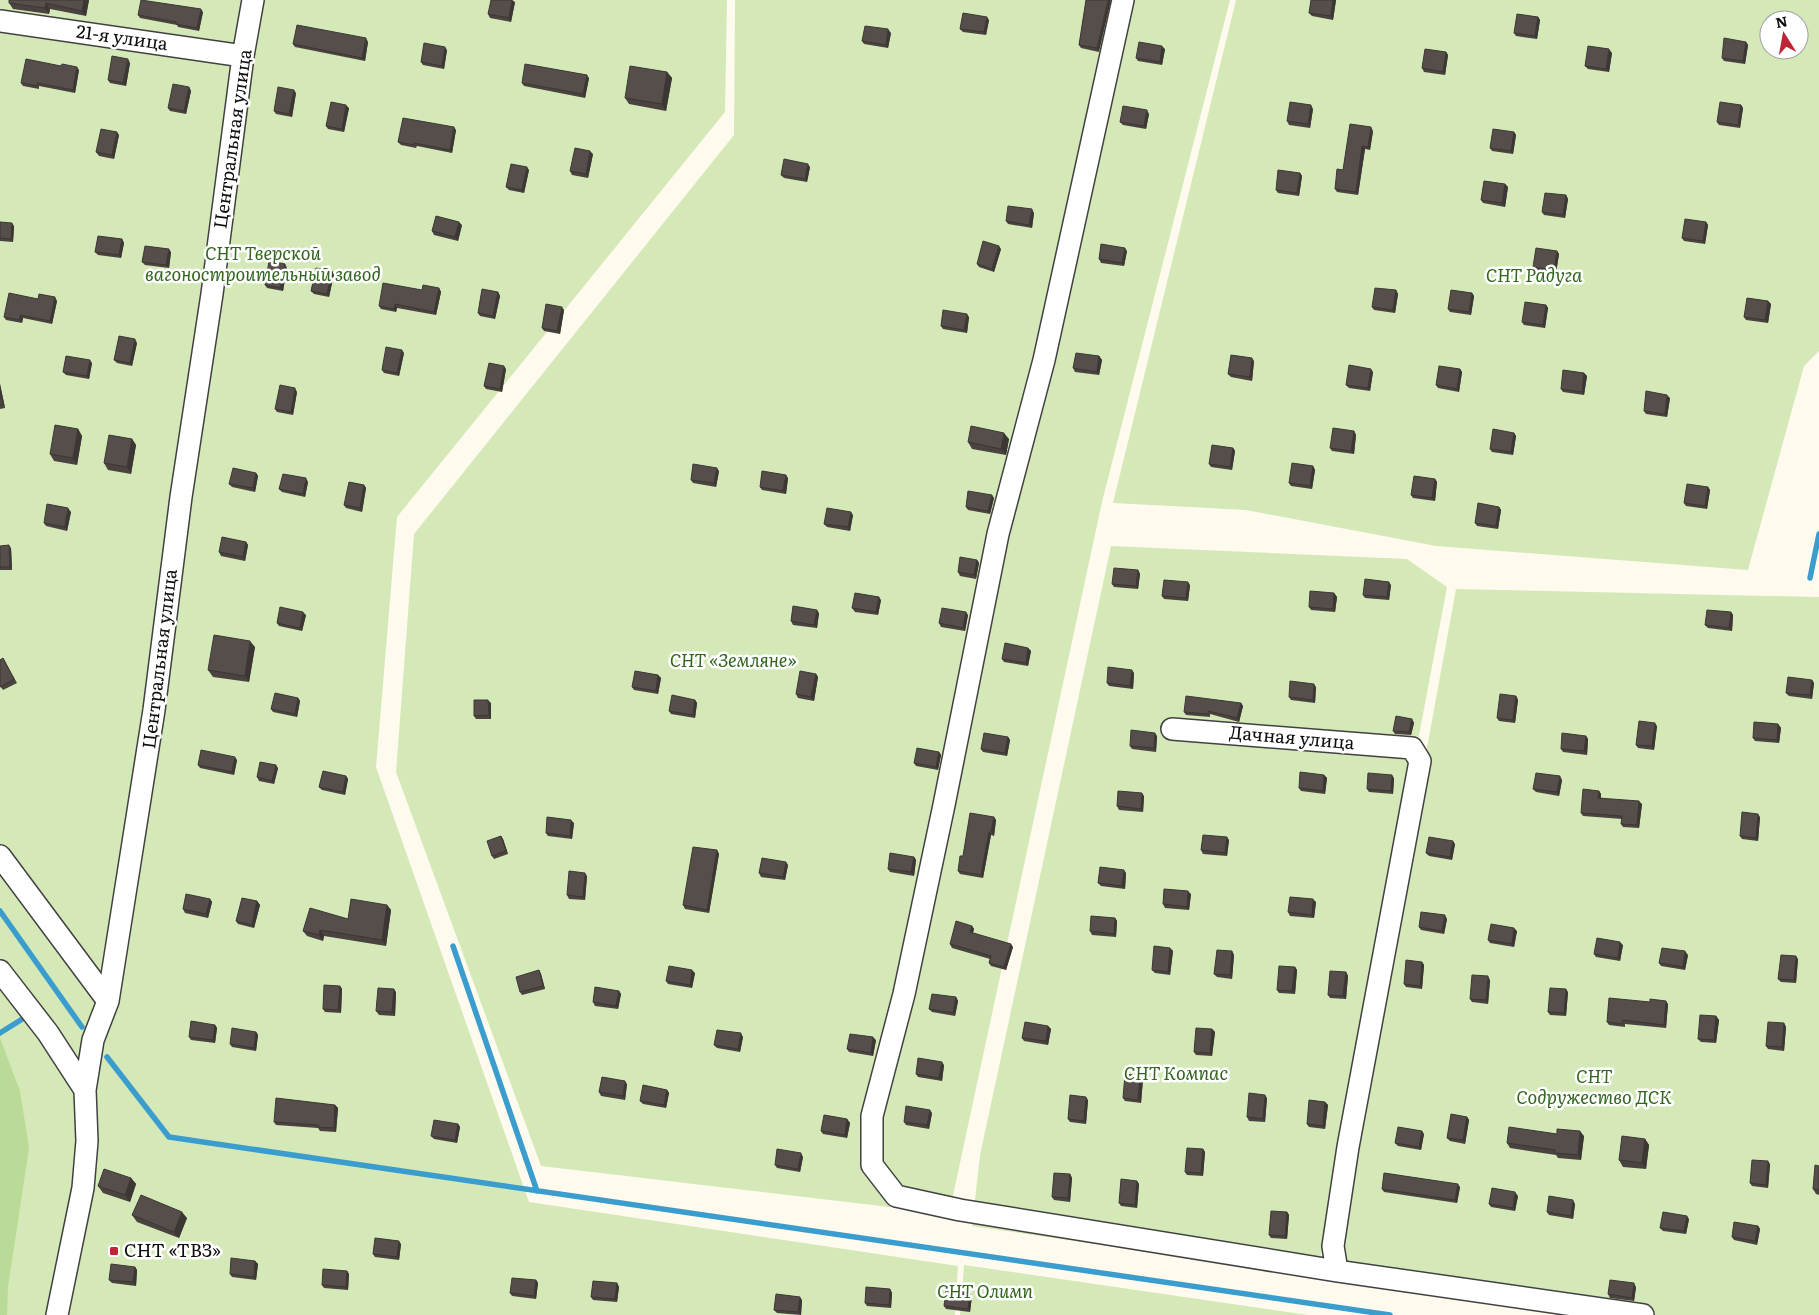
<svg xmlns="http://www.w3.org/2000/svg" width="1819" height="1315" font-family="Literata,serif">
  <rect width="100%" height="100%" fill="#fffaee"/>
  <path fill="#d5e9b8" fill-rule="evenodd" d="M0,0H727L725,112L397,517L376,767L529,1202L958,1266L955,1315H0Z
    M735,0H1230L1102,502L949,1214L541,1166L396,772L414,534L734,135Z
    M1236,0H1819V351L1804,366L1748,570L1436,546L1246,510L1113,503ZM1769,20H1799V50H1769Z
    M1111,546L1407,559L1447,587L1317,1276L972,1226L980,1155Z
    M1456,589L1819,597V1315H1596L1330,1279Z
    M964,1265L1308,1315H960Z"/>
  <path fill="#bada97" d="M0,1038L20,1091L29,1148L8,1287L7,1315H0Z"/>
  <g fill="none" stroke-linecap="round" stroke-linejoin="round">
    <path stroke="#3a9dcd" stroke-width="5.5" d="M1810,578L1819,534
      M0,911L82,1027
      M453,946L537,1191
      M0,1033L24,1018
      M107,1057L169,1137L1390,1315"/>
    <g stroke="#414141" stroke-width="24">
      <path id="minor" d="M1123,0L1044,360L998,534L944,805L904,994L872,1116V1165L896,1196L960,1210L1337,1271L1643,1315
        M0,21L243,56
        M1172,729L1412,748L1420,761L1348,1147L1333,1246L1337,1271
        M0,856L108,1001
        M0,971L48,1033L85,1090
        M57,1315L83,1188L87,1141L85,1090L93,1040L108,1001L154,710L181,497L212,294L243,56L253,0"/>
    </g>
    <use href="#minor" stroke="#fff" stroke-width="21"/>
  </g>
  <path fill="#4a4340" d="M9,0H89L86,16L50,9L49,14L13,9L9,3Z
    M1086,0L1099,52L1081,48L1079,45Z
    M1311,0H1336L1333,20L1312,16L1309,13Z
    M515,2L511,22L490,18L488,14Z
    M203,12L199,31L178,27L177,25L140,18L138,15Z
    M1538,17L1540,20L1537,39L1516,36L1514,33Z
    M989,20L986,35L963,32L960,29Z
    M891,33L888,48L864,44L862,41Z
    M368,42L365,61L295,47L293,44Z
    M1746,42L1748,45L1745,64L1724,61L1722,58Z
    M1165,49L1162,65L1138,61L1136,58Z
    M447,50L444,69L423,65L421,62Z
    M1446,52L1448,55L1445,75L1424,72L1422,68Z
    M1612,53L1609,72L1588,69L1585,66Z
    M130,63L126,86L110,83L108,80Z
    M79,70L75,93L39,86V89L23,86L21,83Z
    M667,72L672,78L666,111L629,104L625,98Z
    M589,78L585,98L524,86L522,83Z
    M189,87L191,91L186,114L170,111L168,108Z
    M296,93L292,117L276,114L274,111Z
    M1741,105L1743,108L1740,128L1719,125L1717,122Z
    M349,108L344,132L328,129L326,126Z
    M1313,109L1310,128L1289,125L1287,121Z
    M1149,114L1146,129L1123,125L1120,122Z
    M456,130L452,153L417,146L416,148L401,145L398,142Z
    M1373,131L1370,150L1365,149L1358,195L1337,192L1335,189L1343,170Z
    M1514,132L1516,135L1513,154L1492,151L1490,148Z
    M119,135L114,159L99,156L96,152Z
    M593,154L588,178L572,175L570,171Z
    M810,167L807,182L784,178L781,175Z
    M529,170L524,193L509,190L506,187Z
    M1300,173L1302,176L1299,196L1278,193L1276,190Z
    M1505,184L1508,187L1505,207L1483,203L1481,200Z
    M1566,195L1568,199L1565,218L1544,215L1542,212Z
    M1034,213L1032,228L1008,224L1006,221Z
    M0,222L14,226L13,242L0,241Z
    M1706,222L1708,225L1705,244L1684,241L1682,238Z
    M462,225L458,241L434,235L432,231Z
    M122,239L124,243L121,258L98,255L95,252Z
    M1001,249L994,272L979,267L977,264Z
    M1127,251L1124,266L1101,263L1099,259Z
    M1557,251L1559,254L1556,273L1535,270L1533,267Z
    M171,252L169,268L145,265L142,262Z
    M287,268L283,291L267,288L265,285Z
    M334,274L329,297L314,294L311,291Z
    M439,288L441,292L436,315L397,308L396,312L381,309L379,306L422,290Z
    M1396,290L1398,294L1395,313L1374,310L1372,307Z
    M498,292L500,296L495,319L480,316L478,313Z
    M1472,293L1474,296L1471,315L1450,312L1448,309Z
    M38,299L57,301L52,324L23,318L22,323L6,320L4,317Z
    M1768,301L1771,304L1768,323L1746,320L1744,317Z
    M1546,305L1548,308L1545,328L1524,325L1522,322Z
    M564,310L560,334L544,331L542,328Z
    M969,317L967,333L943,329L941,326Z
    M137,343L132,366L117,363L114,360Z
    M404,353L399,376L384,373L382,370Z
    M1099,356L1102,360L1099,375L1075,372L1073,368Z
    M1254,361L1252,381L1231,377L1228,374Z
    M92,363L89,379L66,375L63,372Z
    M506,369L502,392L486,389L484,386Z
    M1460,369L1462,372L1459,392L1438,388L1436,385Z
    M1373,372L1370,391L1349,388L1346,385Z
    M1584,373L1587,376L1584,395L1563,392L1561,389Z
    M0,384L5,408L0,409Z
    M297,392L293,415L277,412L275,409Z
    M1670,398L1667,417L1646,414L1644,411Z
    M78,429L82,436L77,465L54,461L50,454Z
    M1354,431L1356,435L1354,454L1332,451L1330,448Z
    M1514,433L1516,436L1513,455L1492,452L1490,449Z
    M132,439L136,445L131,474L108,470L104,463Z
    M1009,439L1006,455L972,449L968,442Z
    M1233,448L1235,451L1232,470L1211,467L1209,464Z
    M1313,466L1315,470L1312,489L1291,486L1289,483Z
    M719,471L716,487L693,483L691,480Z
    M256,473L258,476L255,492L232,487L229,484Z
    M788,478L786,494L762,490L760,487Z
    M1435,479L1437,482L1435,501L1413,498L1411,495Z
    M308,482L305,497L282,492L279,489Z
    M364,485L366,488L362,512L346,508L344,505Z
    M1708,487L1710,490L1707,509L1686,506L1684,503Z
    M994,498L990,514L968,510L966,507Z
    M1499,507L1501,510L1498,529L1477,526L1475,523Z
    M71,512L67,531L46,526L44,523Z
    M853,515L850,531L827,527L824,524Z
    M246,542L248,545L245,561L221,556L219,552Z
    M0,546L11,548L12,570H0Z
    M977,560L979,563L976,579L960,576L958,572Z
    M1138,570L1140,574L1138,589L1114,587L1112,584Z
    M1190,585L1188,601L1164,599L1162,596Z
    M1391,585L1389,600L1365,598L1363,595Z
    M1334,593L1337,597L1335,612L1311,610L1309,607Z
    M881,600L878,615L855,612L852,608Z
    M1731,612L1733,615L1732,631L1708,628L1705,625Z
    M819,613L817,628L793,625L791,621Z
    M306,615L302,631L279,626L277,623Z
    M968,615L965,631L941,627L939,623Z
    M255,647L249,682L213,677L208,670Z
    M1028,648L1031,651L1028,666L1004,662L1002,659Z
    M3,658L17,683L3,690L0,686Z
    M1134,673L1133,689L1109,686L1107,683Z
    M816,674L818,677L814,701L798,698L796,694Z
    M658,675L661,678L658,694L634,690L632,687Z
    M1812,680L1814,683L1812,699L1789,696L1786,693Z
    M1316,687L1315,703L1291,700L1289,697Z
    M1516,696L1518,700L1515,723L1499,721L1497,718Z
    M298,698L300,701L297,717L273,712L271,709Z
    M695,700L697,703L695,718L671,714L669,711Z
    M491,703V719H476L474,716Z
    M1241,703L1243,706L1239,722L1210,714V717L1186,715L1184,712Z
    M1412,719L1414,723L1411,735L1395,734L1393,731Z
    M1778,724L1781,728L1779,743L1755,741L1753,738Z
    M1657,726L1654,750L1638,748L1636,745Z
    M1157,736L1156,752L1132,749L1130,746Z
    M1586,736L1588,739L1587,755L1563,752L1561,749Z
    M1008,737L1010,740L1007,756L983,752L981,749Z
    M939,752L941,755L938,770L916,766L914,763Z
    M237,760L234,775L200,768L198,765Z
    M278,768L274,784L259,781L257,777Z
    M1324,775L1327,778L1325,794L1301,791L1299,788Z
    M346,776L348,779L345,795L322,790L319,787Z
    M1394,778L1393,794L1369,792L1367,789Z
    M1562,780L1559,796L1536,792L1533,789Z
    M1599,791L1601,794V798L1642,804L1639,828L1623,827L1621,824L1622,819L1583,816L1581,813Z
    M1144,796L1143,812L1119,810L1117,806Z
    M994,817L996,820L994,836L991,835L983,878L960,874L958,871L963,856Z
    M1760,817L1758,841L1742,839L1740,836Z
    M574,823L572,839L548,836L546,833Z
    M501,836L503,839L508,854L494,859L492,856Z
    M1229,840L1227,856L1203,854L1201,850Z
    M1455,844L1452,860L1429,856L1426,853Z
    M717,850L719,854L709,913L685,909L683,905Z
    M914,857L916,860L914,876L890,872L888,869Z
    M788,865L785,880L761,877L759,873Z
    M1126,873L1125,889L1101,886L1098,883Z
    M587,876L585,900L569,899L567,895Z
    M1191,894L1189,910L1165,908L1163,904Z
    M210,899L212,902L208,918L185,913L183,909Z
    M257,901L260,905L254,928L238,924L236,921Z
    M1316,902L1314,918L1290,916L1288,912Z
    M387,905L391,910L386,946L324,936L323,941L307,936L303,931L348,919Z
    M1115,918L1117,921L1116,937L1092,935L1090,931Z
    M1447,919L1444,934L1421,930L1419,927Z
    M972,926L974,929L973,933L1013,947L1006,970L991,966L989,963L990,959L952,948L950,944Z
    M1517,931L1514,947L1490,943L1488,940Z
    M1623,945L1620,961L1596,957L1594,954Z
    M1170,948L1173,951L1170,975L1155,973L1152,970Z
    M1232,951L1234,955L1232,979L1217,977L1214,974Z
    M1688,955L1685,970L1661,966L1659,963Z
    M1798,959L1796,983L1781,982L1778,979Z
    M1422,962L1424,965L1422,989L1406,987L1404,984Z
    M1295,967L1297,970L1295,994L1279,993L1277,990Z
    M539,970L541,974L545,989L522,995L520,992Z
    M1346,972L1348,976L1346,999L1330,998L1328,995Z
    M695,973L692,988L668,984L666,981Z
    M1490,980L1488,1004L1472,1002L1470,999Z
    M340,986L342,989L341,1013L325,1012L323,1009Z
    M619,991L621,994L618,1009L595,1006L593,1002Z
    M396,992L395,1016L379,1015L376,1011Z
    M1568,992L1566,1016L1550,1015L1548,1012Z
    M956,997L958,1001L955,1016L932,1012L929,1009Z
    M1668,1004L1666,1028L1625,1024V1027L1609,1025L1607,1022Z
    M1716,1016L1719,1020L1716,1043L1701,1042L1698,1039Z
    M1784,1023L1786,1027L1784,1051L1768,1049L1766,1046Z
    M215,1025L217,1028L215,1043L191,1040L189,1037Z
    M1048,1026L1051,1029L1048,1045L1024,1041L1022,1038Z
    M1212,1029L1215,1032L1212,1056L1196,1055L1194,1052Z
    M256,1032L258,1035L256,1051L232,1047L230,1044Z
    M743,1037L740,1052L717,1048L714,1045Z
    M876,1040L873,1056L849,1052L847,1049Z
    M944,1065L942,1081L918,1077L916,1074Z
    M1143,1079L1141,1103L1125,1101L1123,1098Z
    M627,1084L625,1100L601,1096L599,1092Z
    M667,1090L669,1093L666,1108L643,1104L640,1101Z
    M1267,1098L1265,1122L1249,1121L1247,1117Z
    M1088,1100L1086,1124L1070,1122L1068,1119Z
    M1325,1102L1328,1105L1325,1129L1309,1127L1307,1124Z
    M335,1105L338,1108L336,1132L320,1131L318,1128L276,1125L274,1122Z
    M932,1113L929,1129L906,1125L904,1122Z
    M1467,1117L1469,1120L1465,1144L1450,1141L1447,1138Z
    M847,1119L850,1123L847,1138L823,1134L821,1131Z
    M458,1124L460,1127L457,1143L434,1139L431,1136Z
    M1424,1134L1421,1150L1398,1146L1395,1143Z
    M1557,1134L1584,1136L1581,1160L1558,1158L1556,1155L1510,1148L1507,1143Z
    M1645,1139L1649,1145L1646,1169L1623,1167L1619,1160Z
    M1203,1149L1205,1152L1203,1176L1187,1175L1185,1172Z
    M803,1157L800,1172L777,1168L775,1165Z
    M1770,1164L1768,1188L1752,1186L1750,1183Z
    M1819,1166V1195L1816,1194L1813,1189Z
    M1070,1174L1072,1178L1070,1202L1054,1200L1052,1197Z
    M131,1178L136,1184L130,1202L103,1193L98,1186Z
    M1137,1181L1139,1184L1137,1208L1121,1206L1119,1203Z
    M1460,1187L1457,1203L1384,1192L1382,1189Z
    M1518,1196L1515,1211L1491,1207L1489,1204Z
    M1575,1204L1573,1219L1549,1215L1547,1212Z
    M1287,1212L1289,1215L1287,1239L1271,1238L1269,1235Z
    M132,1215L187,1218L179,1238L137,1222Z
    M1689,1219L1686,1234L1663,1231L1660,1228Z
    M1758,1226L1760,1229L1757,1245L1734,1240L1732,1237Z
    M401,1244L399,1260L375,1257L373,1254Z
    M255,1261L258,1264L256,1280L232,1277L230,1274Z
    M135,1267L137,1270L136,1286L112,1283L109,1280Z
    M347,1271L349,1274L348,1290L324,1288L322,1285Z
    M536,1280L538,1283L536,1299L512,1296L510,1293Z
    M617,1283L619,1287L617,1302L593,1300L591,1297Z
    M1636,1287L1634,1301L1610,1298L1608,1294Z
    M890,1289L892,1293L891,1308L867,1306L865,1303Z
    M970,1293L972,1296L970,1312L946,1309L944,1306Z
    M802,1300L801,1315L777,1313L774,1310Z"/>
  <path fill="#3c3734" d="M84,0H89L86,16L82,11Z
    M512,0L515,2L511,22L509,18Z
    M1108,0H1111L1099,52L1097,48Z
    M1333,0H1336L1333,20L1331,16Z
    M46,3L50,9L49,14L45,8Z
    M201,9L203,12L199,31L197,28Z
    M987,17L989,20L986,35L984,32Z
    M1538,17L1540,20L1537,39L1535,36Z
    M888,29L891,33L888,48L886,45Z
    M366,38L368,42L365,61L362,58Z
    M1746,42L1748,45L1745,64L1743,61Z
    M1162,46L1165,49L1162,65L1160,62Z
    M445,47L447,50L444,69L442,66Z
    M1609,49L1612,53L1609,72L1606,69Z
    M1446,52L1448,55L1445,75L1443,72Z
    M128,59L130,63L126,86L123,83Z
    M77,67L79,70L75,93L73,90Z
    M667,72L672,78L666,111L662,104Z
    M587,75L589,78L585,98L583,94Z
    M189,87L191,91L186,114L184,111Z
    M294,90L296,93L292,117L289,114Z
    M346,105L349,108L344,132L342,129Z
    M1311,105L1313,109L1310,128L1308,124Z
    M1741,105L1743,108L1740,128L1738,125Z
    M1147,110L1149,114L1146,129L1144,126Z
    M454,127L456,130L452,153L450,150Z
    M1371,127L1373,131L1370,150L1368,147Z
    M117,132L119,135L114,159L112,155Z
    M1514,132L1516,135L1513,154L1511,151Z
    M1362,146L1365,149L1358,195L1356,192Z
    M590,151L593,154L588,178L586,174Z
    M808,164L810,167L807,182L805,179Z
    M527,167L529,170L524,193L522,190Z
    M1300,173L1302,176L1299,196L1297,193Z
    M1505,184L1508,187L1505,207L1502,203Z
    M1566,195L1568,199L1565,218L1563,215Z
    M1032,209L1034,213L1032,228L1029,225Z
    M459,222L462,225L458,241L455,237Z
    M1706,222L1708,225L1705,244L1703,241Z
    M12,223L14,226L13,242L11,239Z
    M122,239L124,243L121,258L119,255Z
    M999,246L1001,249L994,272L992,269Z
    M1125,248L1127,251L1124,266L1122,263Z
    M169,249L171,252L169,268L166,265Z
    M1557,251L1559,254L1556,273L1554,270Z
    M285,264L287,268L283,291L280,288Z
    M332,271L334,274L329,297L327,294Z
    M439,288L441,292L436,315L434,312Z
    M1396,290L1398,294L1395,313L1393,310Z
    M498,292L500,296L495,319L493,316Z
    M1472,293L1474,296L1471,315L1469,312Z
    M55,297L57,301L52,324L50,321Z
    M1768,301L1771,304L1768,323L1765,320Z
    M395,304L397,308L396,312L394,309Z
    M1546,305L1548,308L1545,328L1543,325Z
    M562,307L564,310L560,334L557,331Z
    M967,314L969,317L967,333L964,330Z
    M20,315L23,318L22,323L20,320Z
    M135,339L137,343L132,366L130,363Z
    M402,350L404,353L399,376L397,373Z
    M1099,356L1102,360L1099,375L1097,372Z
    M1252,358L1254,361L1252,381L1250,377Z
    M90,360L92,363L89,379L87,376Z
    M504,366L506,369L502,392L500,389Z
    M1371,369L1373,372L1370,391L1368,388Z
    M1460,369L1462,372L1459,392L1457,389Z
    M1584,373L1587,376L1584,395L1582,392Z
    M0,384L5,408L3,405L0,391Z
    M295,388L297,392L293,415L291,412Z
    M1667,395L1670,398L1667,417L1665,414Z
    M78,429L82,436L77,465L73,458Z
    M1354,431L1356,435L1354,454L1351,451Z
    M1004,433L1009,439L1006,455L1001,449Z
    M1514,433L1516,436L1513,455L1511,452Z
    M132,439L136,445L131,474L127,467Z
    M1233,448L1235,451L1232,470L1230,467Z
    M1313,466L1315,470L1312,489L1310,486Z
    M717,468L719,471L716,487L714,483Z
    M256,473L258,476L255,492L253,488Z
    M786,475L788,478L786,494L783,491Z
    M306,478L308,482L305,497L303,494Z
    M1435,479L1437,482L1435,501L1432,498Z
    M364,485L366,488L362,512L360,508Z
    M1708,487L1710,490L1707,509L1705,506Z
    M992,495L994,498L990,514L988,511Z
    M1499,507L1501,510L1498,529L1496,526Z
    M68,508L71,512L67,531L65,527Z
    M851,512L853,515L850,531L848,527Z
    M246,542L248,545L245,561L243,557Z
    M9,545L11,548L12,570L10,567Z
    M977,560L979,563L976,579L974,575Z
    M1138,570L1140,574L1138,589L1136,586Z
    M1188,582L1190,585L1188,601L1186,598Z
    M1389,582L1391,585L1389,600L1387,597Z
    M1334,593L1337,597L1335,612L1333,609Z
    M879,597L881,600L878,615L876,612Z
    M817,610L819,613L817,628L814,625Z
    M303,612L306,615L302,631L300,628Z
    M966,612L968,615L965,631L963,628Z
    M1731,612L1733,615L1732,631L1729,628Z
    M250,641L255,647L249,682L245,676Z
    M1028,648L1031,651L1028,666L1026,663Z
    M1132,670L1134,673L1133,689L1130,686Z
    M816,674L818,677L814,701L811,697Z
    M658,675L661,678L658,694L656,691Z
    M1812,680L1814,683L1812,699L1810,695Z
    M1314,684L1316,687L1315,703L1313,700Z
    M1516,696L1518,700L1515,723L1513,720Z
    M298,698L300,701L297,717L295,714Z
    M488,700L491,703V719L489,715Z
    M695,700L697,703L695,718L693,715Z
    M1241,703L1243,706L1239,722L1237,718Z
    M1412,719L1414,723L1411,735L1409,732Z
    M1655,723L1657,726L1654,750L1652,746Z
    M1778,724L1781,728L1779,743L1777,740Z
    M1155,733L1157,736L1156,752L1154,748Z
    M1586,736L1588,739L1587,755L1584,751Z
    M1008,737L1010,740L1007,756L1005,753Z
    M939,752L941,755L938,770L936,767Z
    M235,757L237,760L234,775L232,772Z
    M276,765L278,768L274,784L272,781Z
    M1324,775L1327,778L1325,794L1323,791Z
    M1392,775L1394,778L1393,794L1391,791Z
    M346,776L348,779L345,795L343,792Z
    M1560,776L1562,780L1559,796L1557,792Z
    M1599,791L1601,794L1600,801L1598,798Z
    M1142,793L1144,796L1143,812L1141,809Z
    M1639,801L1642,804L1639,828L1637,825Z
    M1758,814L1760,817L1758,841L1756,838Z
    M994,817L996,820L994,836L991,832Z
    M571,820L574,823L572,839L570,836Z
    M989,832L991,835L983,878L981,875Z
    M501,836L503,839L508,854L506,851Z
    M1227,837L1229,840L1227,856L1225,853Z
    M1453,841L1455,844L1452,860L1450,857Z
    M717,850L719,854L709,913L707,910Z
    M914,857L916,860L914,876L911,872Z
    M786,862L788,865L785,880L783,877Z
    M1124,870L1126,873L1125,889L1122,886Z
    M585,873L587,876L585,900L583,897Z
    M1188,891L1191,894L1189,910L1187,907Z
    M210,899L212,902L208,918L206,914Z
    M1313,899L1316,902L1314,918L1312,915Z
    M257,901L260,905L254,928L252,925Z
    M387,905L391,910L386,946L382,940Z
    M1445,915L1447,919L1444,934L1442,931Z
    M1115,918L1117,921L1116,937L1114,934Z
    M972,926L974,929L972,935L970,932Z
    M1514,928L1517,931L1514,947L1512,944Z
    M320,930L324,936L323,941L319,935Z
    M1620,942L1623,945L1620,961L1618,958Z
    M1011,944L1013,947L1006,970L1004,967Z
    M1170,948L1173,951L1170,975L1168,972Z
    M1232,951L1234,955L1232,979L1230,975Z
    M1685,951L1688,955L1685,970L1683,967Z
    M1796,956L1798,959L1796,983L1794,980Z
    M1422,962L1424,965L1422,989L1420,986Z
    M1295,967L1297,970L1295,994L1292,991Z
    M539,970L541,974L545,989L543,986Z
    M692,970L695,973L692,988L690,985Z
    M1346,972L1348,976L1346,999L1343,996Z
    M1488,976L1490,980L1488,1004L1486,1000Z
    M340,986L342,989L341,1013L338,1010Z
    M394,989L396,992L395,1016L392,1012Z
    M1566,989L1568,992L1566,1016L1564,1013Z
    M619,991L621,994L618,1009L616,1006Z
    M956,997L958,1001L955,1016L953,1013Z
    M1666,1001L1668,1004L1666,1028L1664,1025Z
    M1716,1016L1719,1020L1716,1043L1714,1040Z
    M1784,1023L1786,1027L1784,1051L1782,1047Z
    M215,1025L217,1028L215,1043L213,1040Z
    M1048,1026L1051,1029L1048,1045L1046,1041Z
    M1212,1029L1215,1032L1212,1056L1210,1053Z
    M256,1032L258,1035L256,1051L254,1048Z
    M741,1033L743,1037L740,1052L738,1049Z
    M873,1037L876,1040L873,1056L871,1053Z
    M942,1062L944,1065L942,1081L939,1078Z
    M1140,1076L1143,1079L1141,1103L1138,1100Z
    M625,1081L627,1084L625,1100L623,1096Z
    M667,1090L669,1093L666,1108L664,1105Z
    M1265,1095L1267,1098L1265,1122L1263,1119Z
    M1086,1097L1088,1100L1086,1124L1084,1121Z
    M1325,1102L1328,1105L1325,1129L1323,1126Z
    M335,1105L338,1108L336,1132L334,1128Z
    M930,1110L932,1113L929,1129L927,1125Z
    M1467,1117L1469,1120L1465,1144L1463,1140Z
    M847,1119L850,1123L847,1138L845,1135Z
    M458,1124L460,1127L457,1143L455,1140Z
    M1422,1131L1424,1134L1421,1150L1419,1147Z
    M1580,1131L1584,1136L1581,1160L1578,1155Z
    M1645,1139L1649,1145L1646,1169L1642,1163Z
    M1203,1149L1205,1152L1203,1176L1201,1173Z
    M801,1153L803,1157L800,1172L798,1169Z
    M1768,1161L1770,1164L1768,1188L1766,1185Z
    M1070,1174L1072,1178L1070,1202L1068,1198Z
    M131,1178L136,1184L130,1202L125,1195Z
    M1137,1181L1139,1184L1137,1208L1135,1205Z
    M1458,1184L1460,1187L1457,1203L1455,1200Z
    M1515,1192L1518,1196L1515,1211L1513,1208Z
    M1573,1200L1575,1204L1573,1219L1571,1216Z
    M182,1212L187,1218L179,1238L174,1232Z
    M1287,1212L1289,1215L1287,1239L1285,1236Z
    M1687,1216L1689,1219L1686,1234L1684,1231Z
    M1758,1226L1760,1229L1757,1245L1755,1241Z
    M399,1241L401,1244L399,1260L397,1257Z
    M255,1261L258,1264L256,1280L254,1277Z
    M135,1267L137,1270L136,1286L133,1282Z
    M347,1271L349,1274L348,1290L346,1287Z
    M536,1280L538,1283L536,1299L534,1296Z
    M617,1283L619,1287L617,1302L615,1299Z
    M1634,1283L1636,1287L1634,1301L1632,1298Z
    M890,1289L892,1293L891,1308L889,1305Z
    M970,1293L972,1296L970,1312L968,1309Z
    M800,1297L802,1300L801,1315L798,1312Z"/>
  <path fill="#564e4a" stroke="#3c3734" d="M9,0H84L82,11L46,3L45,8L9,3Z
    M141,0L201,9L197,28L176,24V22L138,15Z
    M491,0H512L509,18L488,14Z
    M1086,0H1108L1097,48L1079,45Z
    M1311,0H1333L1331,16L1309,13Z
    M963,13L987,17L984,32L960,29Z
    M1517,14L1538,17L1535,36L1514,33Z
    M297,25L366,38L362,58L293,44Z
    M865,26L888,29L886,45L862,41Z
    M1724,38L1746,42L1743,61L1722,58Z
    M1139,42L1162,46L1160,62L1136,58Z
    M424,43L445,47L442,66L421,62Z
    M1588,46L1609,49L1606,69L1585,66Z
    M1425,49L1446,52L1443,72L1422,68Z
    M112,56L128,59L123,83L108,80Z
    M26,59L61,66L62,64L77,67L73,90L37,83V86L21,83Z
    M525,64L587,75L583,94L522,83Z
    M630,66L667,72L662,104L625,98Z
    M173,84L189,87L184,111L168,108Z
    M278,87L294,90L289,114L274,111Z
    M331,102L346,105L342,129L326,126Z
    M1290,102L1311,105L1308,124L1287,121Z
    M1720,102L1741,105L1738,125L1717,122Z
    M1123,106L1147,110L1144,126L1120,122Z
    M403,118L454,127L450,150L414,143V145L398,142Z
    M1350,124L1371,127L1368,147L1362,146L1356,192L1335,189L1337,169L1343,170Z
    M101,129L117,132L112,155L96,152Z
    M1493,129L1514,132L1511,151L1490,148Z
    M575,148L590,151L586,174L570,171Z
    M784,159L808,164L805,179L781,175Z
    M511,164L527,167L522,190L506,187Z
    M1278,170L1300,173L1297,193L1276,190Z
    M1484,181L1505,184L1502,203L1481,200Z
    M1545,193L1566,195L1563,215L1542,212Z
    M1008,206L1032,209L1029,225L1006,221Z
    M436,216L459,222L455,237L432,231Z
    M1685,219L1706,222L1703,241L1682,238Z
    M0,222L12,223L11,239L0,238Z
    M98,236L122,239L119,255L95,252Z
    M983,241L999,246L992,269L977,264Z
    M1101,244L1125,248L1122,263L1099,259Z
    M145,246L169,249L166,265L142,262Z
    M1536,248L1557,251L1554,270L1533,267Z
    M269,261L285,264L280,288L265,285Z
    M316,268L332,271L327,294L311,291Z
    M383,283L422,290L423,285L439,288L434,312L395,304L394,309L379,306Z
    M1375,288L1396,290L1393,310L1372,307Z
    M482,289L498,292L493,316L478,313Z
    M1451,290L1472,293L1469,312L1448,309Z
    M9,293L38,299L39,294L55,297L50,321L20,315V320L4,317Z
    M1747,298L1768,301L1765,320L1744,317Z
    M1525,302L1546,305L1543,325L1522,322Z
    M546,304L562,307L557,331L542,328Z
    M943,310L967,314L964,330L941,326Z
    M119,336L135,339L130,363L114,360Z
    M386,347L402,350L397,373L382,370Z
    M1076,353L1099,356L1097,372L1073,368Z
    M1231,355L1252,358L1250,377L1228,374Z
    M66,356L90,360L87,376L63,372Z
    M489,363L504,366L500,389L484,386Z
    M1349,365L1371,369L1368,388L1346,385Z
    M1439,366L1460,369L1457,389L1436,385Z
    M1563,370L1584,373L1582,392L1561,389Z
    M280,385L295,388L291,412L275,409Z
    M0,391L3,405H0Z
    M1646,391L1667,395L1665,414L1644,411Z
    M55,425L78,429L73,458L50,454Z
    M971,426L1004,433L1001,449L968,442Z
    M1333,428L1354,431L1351,451L1330,448Z
    M1493,429L1514,433L1511,452L1490,449Z
    M109,435L132,439L127,467L104,463Z
    M1212,445L1233,448L1230,467L1209,464Z
    M1292,463L1313,466L1310,486L1289,483Z
    M693,464L717,468L714,483L691,480Z
    M233,468L256,473L253,488L229,484Z
    M762,471L786,475L783,491L760,487Z
    M283,474L306,478L303,494L279,489Z
    M1414,476L1435,479L1432,498L1411,495Z
    M349,482L364,485L360,508L344,505Z
    M1687,484L1708,487L1705,506L1684,503Z
    M968,491L992,495L988,511L966,507Z
    M1478,503L1499,507L1496,526L1475,523Z
    M47,504L68,508L65,527L44,523Z
    M827,508L851,512L848,527L824,524Z
    M222,537L246,542L243,557L219,552Z
    M9,545L10,567H0V546Z
    M960,557L977,560L974,575L958,572Z
    M1114,568L1138,570L1136,586L1112,584Z
    M1365,579L1389,582L1387,597L1363,595Z
    M1164,580L1188,582L1186,598L1162,596Z
    M1310,591L1334,593L1333,609L1309,607Z
    M855,593L879,597L876,612L852,608Z
    M793,606L817,610L814,625L791,621Z
    M280,607L303,612L300,628L277,623Z
    M942,608L966,612L963,628L939,623Z
    M1707,610L1731,612L1729,628L1705,625Z
    M214,635L250,641L245,676L208,670Z
    M1005,643L1028,648L1026,663L1002,659Z
    M3,658L14,679L0,687V660Z
    M1108,667L1132,670L1130,686L1107,683Z
    M635,671L658,675L656,691L632,687Z
    M800,671L816,674L811,697L796,694Z
    M1788,677L1812,680L1810,695L1786,693Z
    M1290,681L1314,684L1313,700L1289,697Z
    M275,693L298,698L295,714L271,709Z
    M1500,694L1516,696L1513,720L1497,718Z
    M672,695L695,700L693,715L669,711Z
    M1186,696L1241,703L1237,718L1208,711V714L1184,712Z
    M474,700H488L489,715L474,716Z
    M1396,716L1412,719L1409,732L1393,731Z
    M1639,721L1655,723L1652,746L1636,745Z
    M1754,722L1778,724L1777,740L1753,738Z
    M1131,730L1155,733L1154,748L1130,746Z
    M984,733L1008,737L1005,753L981,749Z
    M1562,733L1586,736L1584,751L1561,749Z
    M917,748L939,752L936,767L914,763Z
    M201,750L235,757L232,772L198,765Z
    M260,762L276,765L272,781L257,777Z
    M323,771L346,776L343,792L319,787Z
    M1300,772L1324,775L1323,791L1299,788Z
    M1368,773L1392,775L1391,791L1367,789Z
    M1536,773L1560,776L1557,792L1533,789Z
    M1583,789L1599,791L1598,798L1639,801L1637,825L1621,824L1622,816L1581,813Z
    M1118,791L1142,793L1141,809L1117,806Z
    M1742,812L1758,814L1756,838L1740,836Z
    M970,813L994,817L991,832H989L981,875L958,871L960,856H963Z
    M547,817L571,820L570,836L546,833Z
    M1203,835L1227,837L1225,853L1201,850Z
    M501,836L506,851L492,856L487,841Z
    M1429,837L1453,841L1450,857L1426,853Z
    M693,847L717,850L707,910L683,905Z
    M890,853L914,857L911,872L888,869Z
    M762,858L786,862L783,877L759,873Z
    M1100,867L1124,870L1122,886L1098,883Z
    M569,871L585,873L583,897L567,895Z
    M1164,889L1188,891L1187,907L1163,904Z
    M186,894L210,899L206,914L183,909Z
    M1290,897L1313,899L1312,915L1288,912Z
    M242,898L257,901L252,925L236,921Z
    M351,899L387,905L382,940L320,930L319,935L303,931L310,908L348,919Z
    M1421,912L1445,915L1442,931L1419,927Z
    M1091,916L1115,918L1114,934L1090,931Z
    M956,921L972,926L970,932L1011,944L1004,967L989,963L991,956L950,944Z
    M1491,924L1514,928L1512,944L1488,940Z
    M1597,938L1620,942L1618,958L1594,954Z
    M1154,946L1170,948L1168,972L1152,970Z
    M1662,948L1685,951L1683,967L1659,963Z
    M1217,950L1232,951L1230,975L1214,974Z
    M1781,955L1796,956L1794,980L1778,979Z
    M1406,960L1422,962L1420,986L1404,984Z
    M669,966L692,970L690,985L666,981Z
    M1279,966L1295,967L1292,991L1277,990Z
    M539,970L543,986L520,992L516,977Z
    M1330,971L1346,972L1343,996L1328,995Z
    M1472,975L1488,976L1486,1000L1470,999Z
    M324,985L340,986L338,1010L323,1009Z
    M595,987L619,991L616,1006L593,1002Z
    M378,988L394,989L392,1012L376,1011Z
    M1550,988L1566,989L1564,1013L1548,1012Z
    M932,994L956,997L953,1013L929,1009Z
    M1609,998L1650,1002V999L1666,1001L1664,1025L1623,1020L1622,1024L1607,1022Z
    M1700,1015L1716,1016L1714,1040L1698,1039Z
    M191,1021L215,1025L213,1040L189,1037Z
    M1025,1022L1048,1026L1046,1041L1022,1038Z
    M1768,1022L1784,1023L1782,1047L1766,1046Z
    M232,1028L256,1032L254,1048L230,1044Z
    M1196,1028L1212,1029L1210,1053L1194,1052Z
    M717,1030L741,1033L738,1049L714,1045Z
    M850,1034L873,1037L871,1053L847,1049Z
    M918,1058L942,1062L939,1078L916,1074Z
    M1125,1074L1140,1076L1138,1100L1123,1098Z
    M602,1077L625,1081L623,1096L599,1092Z
    M643,1085L667,1090L664,1105L640,1101Z
    M1249,1093L1265,1095L1263,1119L1247,1117Z
    M1070,1095L1086,1097L1084,1121L1068,1119Z
    M276,1098L335,1105L334,1128L318,1127V1125L274,1122Z
    M1309,1100L1325,1102L1323,1126L1307,1124Z
    M906,1106L930,1110L927,1125L904,1122Z
    M1451,1114L1467,1117L1463,1140L1447,1138Z
    M824,1115L847,1119L845,1135L821,1131Z
    M434,1120L458,1124L455,1140L431,1136Z
    M1398,1127L1422,1131L1419,1147L1395,1143Z
    M1509,1127L1557,1134V1129L1580,1131L1578,1155L1555,1153V1150L1507,1143Z
    M1622,1136L1645,1139L1642,1163L1619,1160Z
    M1187,1148L1203,1149L1201,1173L1185,1172Z
    M777,1149L801,1153L798,1169L775,1165Z
    M1752,1160L1768,1161L1766,1185L1750,1183Z
    M1815,1165L1819,1166V1190L1813,1189Z
    M104,1169L131,1178L125,1195L98,1186Z
    M1054,1173L1070,1174L1068,1198L1052,1197Z
    M1384,1173L1458,1184L1455,1200L1382,1189Z
    M1121,1179L1137,1181L1135,1205L1119,1203Z
    M1492,1188L1515,1192L1513,1208L1489,1204Z
    M141,1195L182,1212L174,1232L132,1215Z
    M1549,1196L1573,1200L1571,1216L1547,1212Z
    M1271,1211L1287,1212L1285,1236L1269,1235Z
    M1663,1212L1687,1216L1684,1231L1660,1228Z
    M1734,1222L1758,1226L1755,1241L1732,1237Z
    M375,1238L399,1241L397,1257L373,1254Z
    M231,1258L255,1261L254,1277L230,1274Z
    M111,1264L135,1267L133,1282L109,1280Z
    M323,1269L347,1271L346,1287L322,1285Z
    M512,1278L536,1280L534,1296L510,1293Z
    M1610,1280L1634,1283L1632,1298L1608,1294Z
    M593,1281L617,1283L615,1299L591,1297Z
    M866,1287L890,1289L889,1305L865,1303Z
    M946,1290L970,1293L968,1309L944,1306Z
    M776,1294L800,1297L798,1312L774,1310Z"/>
  <rect fill="#be2638" stroke="#fff" stroke-width="2" x="109" y="1246" width="10" height="10" rx="2.5"/>
  <g text-anchor="middle" stroke-width="5" stroke-linejoin="round" paint-order="stroke">
    <g font-size="18" fill="#0e0e0e" stroke="#fff">
      <text transform="translate(122 38) rotate(8)" y="6">21-я улица</text>
      <text transform="translate(233 139) rotate(-82)" y="6">Центральная улица</text>
      <text transform="translate(160 659) rotate(-83)" y="6">Центральная улица</text>
      <text transform="translate(1292 738) rotate(5)" y="6">Дачная улица</text>
    </g>
    <g font-size="18" font-style="italic" fill="#32651e" stroke="#fff">
      <text x="263" y="260">СНТ Тверской<tspan x="263" dy="21">вагоностроительный завод</tspan></text>
      <text x="1534" y="282">СНТ Радуга</text>
      <text x="733" y="667">СНТ «Земляне»</text>
      <text x="1176" y="1080">СНТ Компас</text>
      <text x="1594" y="1083">СНТ<tspan x="1594" dy="21">Содружество ДСК</tspan></text>
      <text x="985" y="1298">СНТ Олимп</text>
    </g>
    <g font-size="18" fill="#0e0e0e" stroke="#fff" text-anchor="start">
      <text x="124" y="1257">СНТ «ТВЗ»</text>
    </g>
  </g>
  <g transform="translate(1784 35) rotate(349)"><circle r="24" fill="#ffffff" stroke="#9f9f9f"/>
  <path d="M0-4L9 19L0 12L-9 19Z" fill="#be2638"/>
  <text y="-8" font-size="14" font-weight="bold" text-anchor="middle" fill="#0e0e0e">N</text>
  </g>
</svg>
